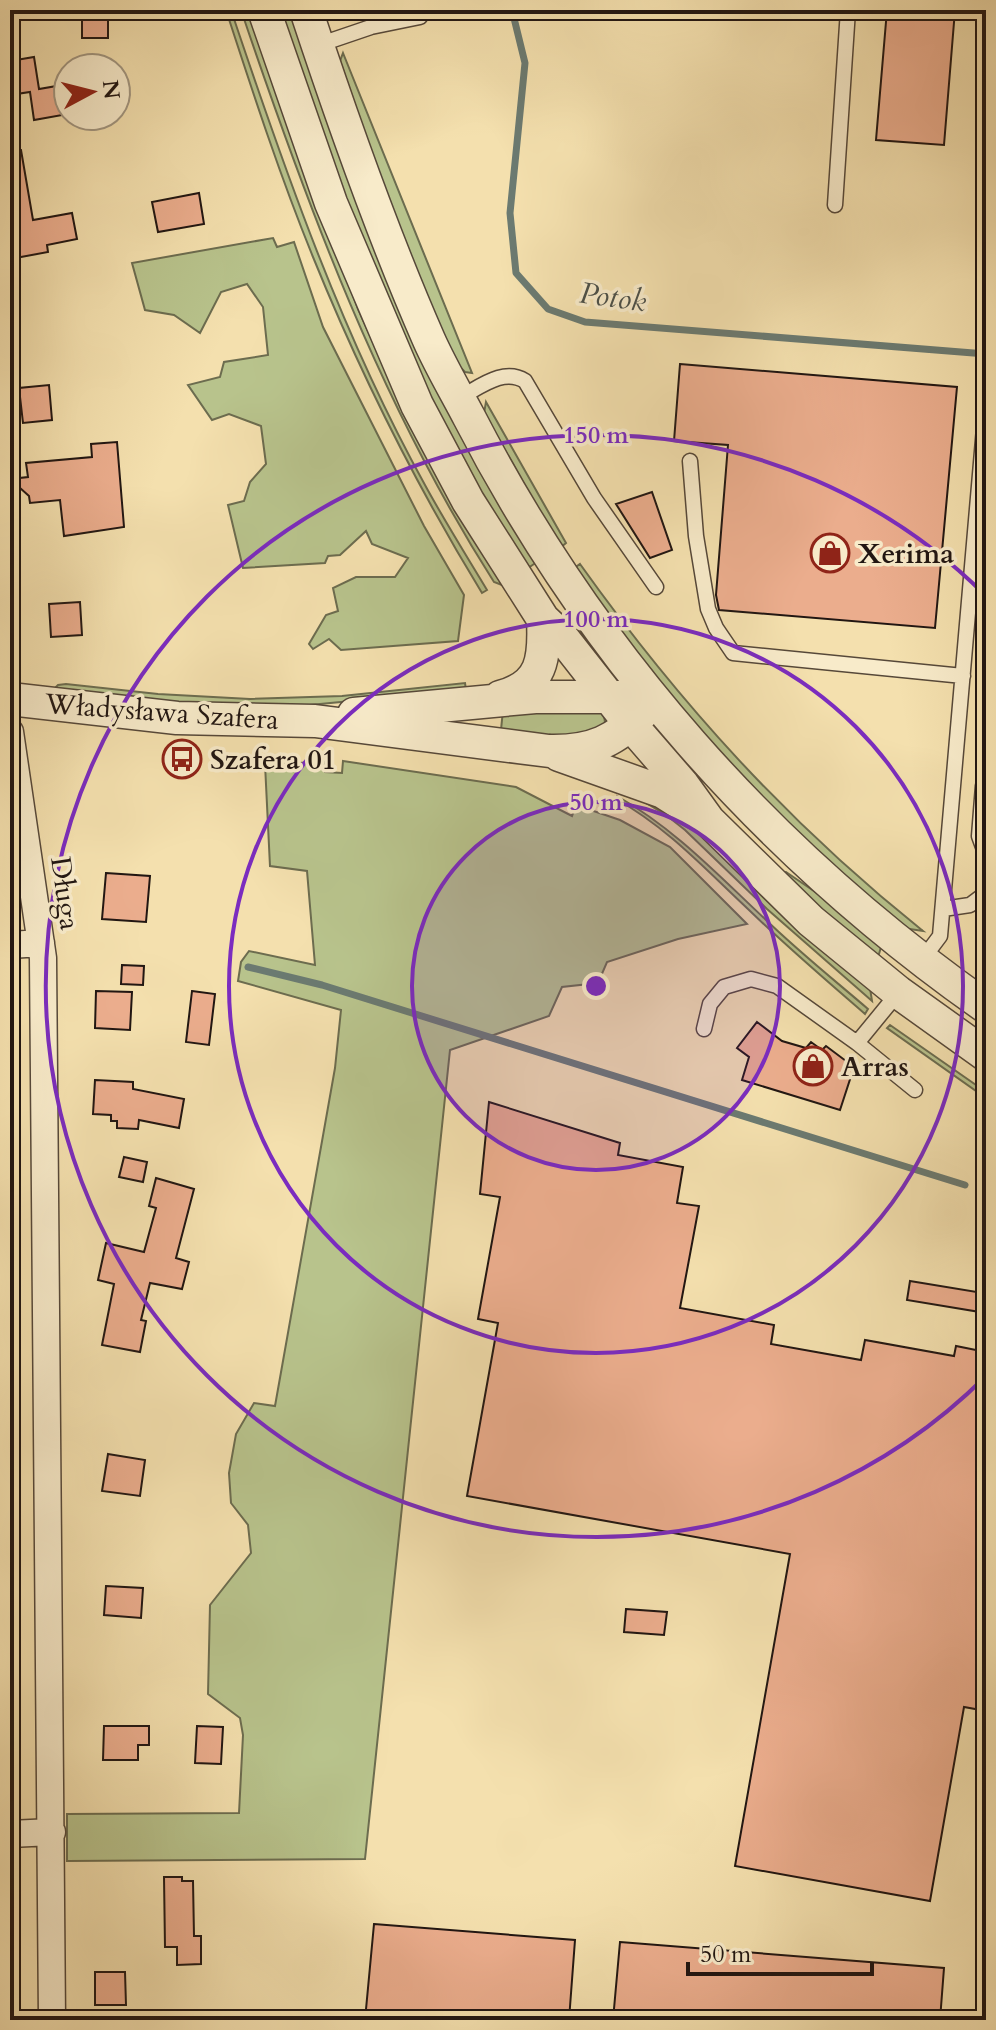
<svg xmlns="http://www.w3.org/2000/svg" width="996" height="2030" font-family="Cardo,serif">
  <rect width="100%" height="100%" fill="#f4e0ae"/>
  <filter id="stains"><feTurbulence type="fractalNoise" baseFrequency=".0025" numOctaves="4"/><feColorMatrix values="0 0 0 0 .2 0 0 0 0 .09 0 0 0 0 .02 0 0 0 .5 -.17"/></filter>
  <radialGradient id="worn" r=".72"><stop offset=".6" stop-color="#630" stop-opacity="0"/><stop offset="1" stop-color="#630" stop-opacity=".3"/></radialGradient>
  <path fill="#b8c38c" stroke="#6c6c4f" stroke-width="2" d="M226,10H231C285,171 342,335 425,485C444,520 466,555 487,590L482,593C416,485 360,373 313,257C280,176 253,93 226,10Z
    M241,10H249L358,309L391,382L502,585L494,582C381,405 308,208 241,10Z
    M277,10H291L537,562L525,570C461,465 404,354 359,239C330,164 305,86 277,10Z
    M343,53L472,373L465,372L456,363L398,230L340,61Z
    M273,238L277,247L294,242L323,327L424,526L464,595L458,641L341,650L329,639L313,649L309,644L326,615L338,611L333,588L356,577H395L408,558L372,544L366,531L340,555L328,556L325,563L243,568L228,505L244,501L250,482L266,464L261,426L229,414L212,420L188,385L220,377L224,362L268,355L263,307L247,284L221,292L200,333L174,315L145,310L132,263Z
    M486,402L566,543L560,548L484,413Z
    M580,564C680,704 789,824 923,931L903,928L763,802L654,678L573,569Z
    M465,683L466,690L299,706L163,702L57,690L55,688L58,685L66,684L158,694L250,699L342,696Z
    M596,703C609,720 610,734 585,741C575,743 515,732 501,730L503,710Z
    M343,761L516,787L572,816L576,805L620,820L670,847L747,924L678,939L607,962L598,983L562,987L549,1016L450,1050L365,1859L67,1861V1814L239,1813L243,1735L240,1718L208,1694L210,1605L251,1553L248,1525L231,1503L229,1473L236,1434L254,1403L275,1406L335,1068L341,1010L238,981L241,962L249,951L315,965L307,871L270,866L265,764L324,762L325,772L342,773Z
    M621,788L695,827L870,988L872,1001L767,909L685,830L666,815Z
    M617,796C675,829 717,874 765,919C798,951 833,979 868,1009L865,1014C826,980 786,946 749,910C706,870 668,828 616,799Z
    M786,872L830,902L881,947L879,954L872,956L781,873Z
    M890,1025L986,1092V1098L887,1028Z"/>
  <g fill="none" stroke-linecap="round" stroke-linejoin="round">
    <path stroke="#6b7a71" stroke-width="7" d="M512,10L525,63L510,213L516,273L548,309L585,322L986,354
      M248,967L322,985L965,1185"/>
  </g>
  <path fill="#ebad8d" stroke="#211612" stroke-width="2" d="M82,10H108V38H82Z
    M887,10H955L944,145L876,140Z
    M34,57L39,89L68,84V114L34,120L30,92L10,95V61Z
    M21,150L33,220L72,213L77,239L47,245L48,252L10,259V151Z
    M199,193L204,224L158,232L152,202Z
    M680,364L957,387L935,628L719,610L716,595L728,445L674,441Z
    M49,385L52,420L23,423L19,388Z
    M117,442L124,527L64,536L60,500L30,503L29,496L10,479L28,477L26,463L92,457L91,444Z
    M652,492L672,550L650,558L616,504Z
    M80,602L82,635L51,637L49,604Z
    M106,873L150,876L146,922L102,919Z
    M122,965L144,966L143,985L121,984Z
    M96,991L132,992L130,1030L95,1028Z
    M192,991L215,994L209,1045L186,1042Z
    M757,1022L782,1041L806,1048L811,1042L822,1050L826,1046L854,1067L840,1110L742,1080L749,1057L737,1048Z
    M95,1080L133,1082V1089L184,1099L179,1128L139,1120L138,1129L117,1128V1121H111V1115L93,1114Z
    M489,1102L620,1143L618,1155L683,1167L677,1203L699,1206L680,1308L774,1325L771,1344L861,1360L865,1340L954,1356L956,1346L986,1352V1711L964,1707L930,1901L735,1866L790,1554L467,1496L498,1323L478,1319L500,1197L480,1194Z
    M124,1157L147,1162L143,1182L119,1177Z
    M156,1178L194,1189L176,1258L189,1262L182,1289L150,1283L141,1320L146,1321L140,1352L102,1345L114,1284L98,1280L106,1243L144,1252L156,1208L149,1206Z
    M910,1281L983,1293L980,1312L907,1300Z
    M108,1454L145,1460L140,1496L102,1491Z
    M106,1586L143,1588L141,1618L104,1615Z
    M626,1609L667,1612L664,1635L624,1632Z
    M104,1726H149V1745H138V1760H103Z
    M197,1726L223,1727L221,1764L195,1763Z
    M164,1877H182V1881H193L194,1936H201V1964L177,1965V1947H165Z
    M374,1924L575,1940L569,2020H365Z
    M620,1942L944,1968L940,2020H613Z
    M95,1972H125L126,2005H95Z"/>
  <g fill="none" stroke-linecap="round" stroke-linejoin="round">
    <g stroke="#564839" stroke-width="17">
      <path id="service" d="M318,45L371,27L420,17
        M835,205L848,10
        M459,398C479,388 503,367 525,381L594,498L656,587
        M690,461L696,536L708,609L716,628L733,653L963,676
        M986,753V764
        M986,781L983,786L979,836L986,855
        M943,909L970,905L986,893
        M922,960L940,936L986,405
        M704,1029L710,1004L724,987L751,979L777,986L857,1043L898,993
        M857,1043L915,1090"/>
    </g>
    <g stroke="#564839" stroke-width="29">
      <path id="minor" d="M10,732L43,958L52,2020
        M10,945L41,943
        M10,1834L52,1832"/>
    </g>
    <g stroke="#564839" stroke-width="35">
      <path id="tertiary" d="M264,10L331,203L417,405L468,501L543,619L562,637L631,725L683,785L709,821L811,921L898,992L986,1055
        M306,10C343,122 382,233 429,340C441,367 456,392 469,417C591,654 768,854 986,1007
        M500,697C543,686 545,658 543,619
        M10,699L177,718L315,721L549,751C592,752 616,741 645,710
        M354,714L535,697H622
        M559,755L663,792L696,813"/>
    </g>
    <use href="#service" stroke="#f8ebca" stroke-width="14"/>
    <use href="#minor" stroke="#f8ebca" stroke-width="26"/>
    <use href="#tertiary" stroke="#f8ebca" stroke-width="32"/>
  </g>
  <circle cx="596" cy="986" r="184" fill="#7b2cbf" fill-opacity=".12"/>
  <g fill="none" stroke="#7b2cbf" stroke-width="4">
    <circle cx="596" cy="986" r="184"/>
    <circle cx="596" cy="986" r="367"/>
    <path d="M986 1376A551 551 0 1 1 986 596"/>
  </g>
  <defs>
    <g id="shop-ring" transform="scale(2)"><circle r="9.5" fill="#f8ebca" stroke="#8f2418" stroke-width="1.5"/><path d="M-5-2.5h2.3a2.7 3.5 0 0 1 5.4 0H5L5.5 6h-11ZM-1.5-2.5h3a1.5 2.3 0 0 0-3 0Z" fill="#8f2418"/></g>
    <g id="bus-ring" transform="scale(2)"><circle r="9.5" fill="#f8ebca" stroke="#8f2418" stroke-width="1.5"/><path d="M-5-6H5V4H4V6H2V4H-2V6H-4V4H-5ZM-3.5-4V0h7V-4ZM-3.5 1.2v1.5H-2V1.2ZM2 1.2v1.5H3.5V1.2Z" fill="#8f2418"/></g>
  </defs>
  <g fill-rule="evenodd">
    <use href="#shop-ring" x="830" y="553"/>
    <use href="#bus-ring" x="182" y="759"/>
    <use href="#shop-ring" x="813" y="1066"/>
  </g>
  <g text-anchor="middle" stroke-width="7" stroke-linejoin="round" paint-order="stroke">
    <g font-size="28" font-weight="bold" fill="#211612" stroke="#f8ebca" text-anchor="start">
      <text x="858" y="563">Xerima</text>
      <text x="210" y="769">Szafera 01</text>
      <text x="841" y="1076">Arras</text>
    </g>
    <g font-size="28" fill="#211612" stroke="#f8ebca">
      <text transform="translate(162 711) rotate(4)" y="10">Władysława Szafera</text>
      <text transform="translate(66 893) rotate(82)" y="10">Długa</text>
    </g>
    <g font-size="30" font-style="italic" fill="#4c5049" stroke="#f8ebca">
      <text transform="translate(613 297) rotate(8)" y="10">Potok</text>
    </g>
  </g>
  <circle cx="596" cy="986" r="12" fill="#7b2cbf" stroke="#f8ebca" stroke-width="4"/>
  <g font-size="24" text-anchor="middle" font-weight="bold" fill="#7b2cbf" stroke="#f8ebca" stroke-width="7" stroke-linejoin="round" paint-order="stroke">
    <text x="596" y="443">150 m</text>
    <text x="596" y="627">100 m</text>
    <text x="596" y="810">50 m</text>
  </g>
  <rect width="996" height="2030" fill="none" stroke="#f4e0ae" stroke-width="40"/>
  <rect x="12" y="12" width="972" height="2006" fill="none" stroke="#211612" stroke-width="4"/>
  <rect x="20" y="20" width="956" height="1990" fill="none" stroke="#211612" stroke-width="2"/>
  <g transform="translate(92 92) rotate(83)"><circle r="38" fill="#f8ebca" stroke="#a29680" stroke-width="2"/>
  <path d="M0-6L14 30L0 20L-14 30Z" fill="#8f2418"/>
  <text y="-12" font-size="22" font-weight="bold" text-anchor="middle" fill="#211612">N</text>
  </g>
  <path d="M688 1962v12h184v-12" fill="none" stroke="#211612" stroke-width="4"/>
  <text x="700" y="1962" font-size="24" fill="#211612" stroke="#f8ebca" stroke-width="6" paint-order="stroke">50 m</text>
  <rect width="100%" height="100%" filter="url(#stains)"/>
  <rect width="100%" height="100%" fill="url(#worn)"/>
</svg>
